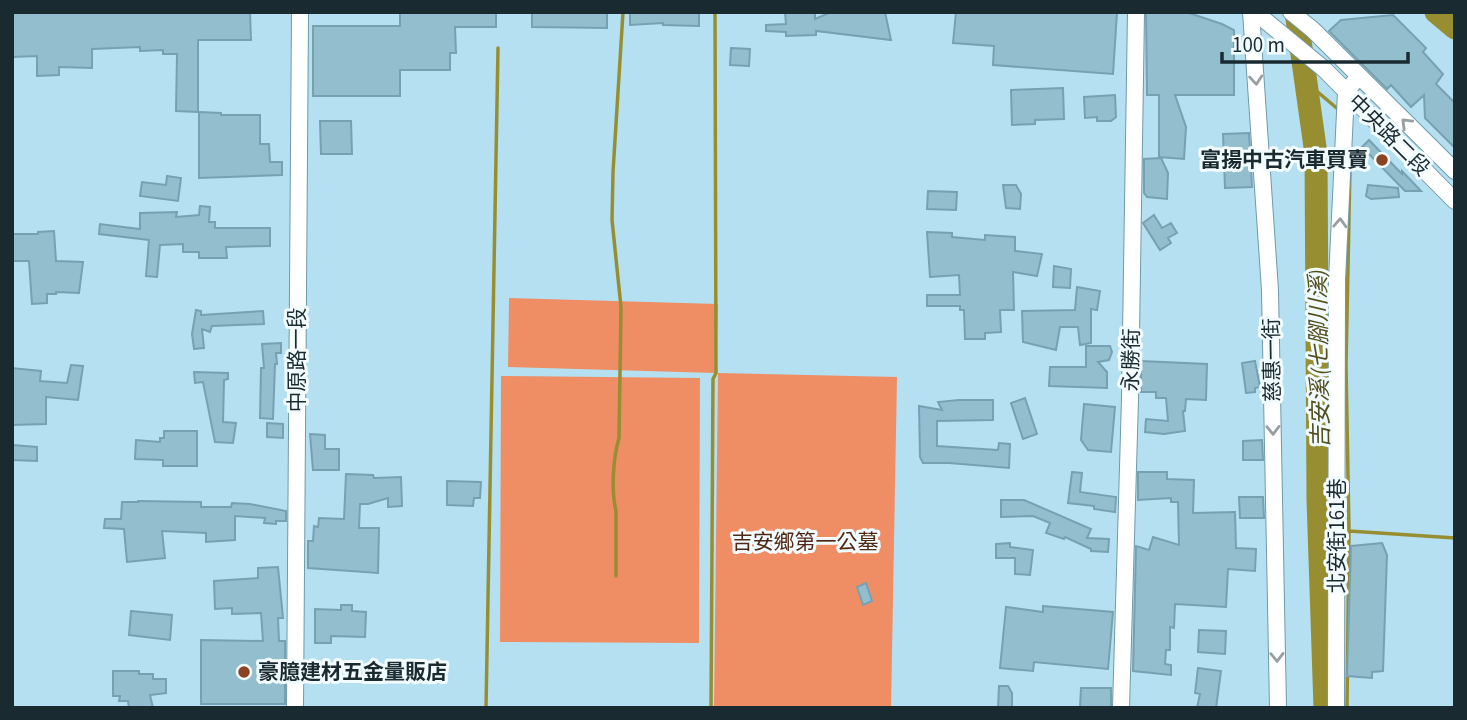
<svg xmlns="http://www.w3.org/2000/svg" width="1467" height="720" font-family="'Source Sans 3','Noto Sans TC',sans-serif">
  <rect width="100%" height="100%" fill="#b4e0f1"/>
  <path fill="#ef8e65" d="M509,298L718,304L716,373L508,367Z
    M718,373L897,377L891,708H714Z
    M501,376L700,378L699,643L500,642Z"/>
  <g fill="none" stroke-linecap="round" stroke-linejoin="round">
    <path stroke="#978e32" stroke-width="3.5" d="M1307,83L1339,110
      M1349,531L1455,538
      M616,576V511C611,490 613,459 619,438L621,307L612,220L613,172L623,12
      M486,708L498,48
      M711,708L713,379L716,373L715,12
      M1347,708L1349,531L1346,365L1350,167"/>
    <path stroke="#978e32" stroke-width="23" d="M1296,12L1316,154L1318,499L1325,708
      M1436,12L1455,28"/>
  </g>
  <path fill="#93bece" stroke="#77a1b1" stroke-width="2" d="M12,12H250L251,40H198V112L176,111L177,54H163V50L140,51V47L92,49V68L59,67V75L37,76V56L12,57Z
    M400,12H496V27H455L456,53H450V70H400V96H313V26H400Z
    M532,12H607V28L532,27Z
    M630,12H699V26L663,25V23L630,25Z
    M785,12H815V19L831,12H885L891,40L816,31V35L786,36V32L766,31V25L786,24Z
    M956,12H1117L1113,74L993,65L994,46L953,43Z
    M1146,12H1186L1222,24L1234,30V95H1175L1186,127L1184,159L1159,157V95H1147Z
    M1393,15L1426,48L1423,52L1443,74L1436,84L1455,103V148L1425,118L1424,95L1411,107L1391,85L1387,89L1329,31L1341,20Z
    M731,48L750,49L749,66L730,65Z
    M1063,88L1064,119L1035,120V124L1012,125L1011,90Z
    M1115,95L1116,117L1111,121H1097V117L1085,118L1084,97Z
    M199,112L221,113V115H260V144H269L270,162H282V175L199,178Z
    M320,121H351L352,154H321Z
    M1249,133L1252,187L1225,188L1223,134Z
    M1369,140L1402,174V171L1421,191H1405L1362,147Z
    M1161,158L1168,173L1167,199L1147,197L1144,193V159Z
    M167,176L181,178L178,201L140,196L142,182L166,185Z
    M1003,185H1016L1021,194L1020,209L1006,208Z
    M1368,185L1398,188L1399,197L1371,199L1366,196Z
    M928,191L957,192L956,210L927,209Z
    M200,206L210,207L209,222H215V228H270V246L226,247L227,258H199V252H183V244L160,245L157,277L146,276L149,240L99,234L100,224L140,229V213L177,212L176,217L199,215Z
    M1154,215L1162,228L1171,223L1177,233L1168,238L1171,243L1160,250L1143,223Z
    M54,231L56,261L83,262L79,293L56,292V294H47V303L32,304L29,261H12V234H38V232Z
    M927,232L952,233V237L985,240V235L1015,237V251L1042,254L1037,276L1013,272L1014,310H1000L1001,332L985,333V339H965L964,310H960V306H927V295H960L959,275L930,277Z
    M1054,266L1071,269L1070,288L1053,287Z
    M1077,287L1100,291L1097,310L1091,309V343L1080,345L1078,327H1060L1056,350L1023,342L1022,311L1075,310Z
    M196,310L201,311V315L263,311L264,324L212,326L210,332L202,329L204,348L194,349L192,334Z
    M281,343V353H276L277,364H275L273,419L260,418L261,368H264L262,344Z
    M1086,346H1110L1112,352L1109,360L1098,362L1107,372V388L1049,386L1050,367H1086Z
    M1141,361L1207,364L1206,400L1186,399L1185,411H1183L1185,431L1164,434L1145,432L1146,419L1168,421L1166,398H1156V392H1141Z
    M1255,361L1260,387L1255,388V392L1246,393L1242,363Z
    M71,365L83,366L78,400L46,397V424L12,425V368L41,371L40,381L67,383Z
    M194,372L228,373V379L224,380L223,422L236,423L233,443L215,442L203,382L195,383Z
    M1025,398L1037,434L1023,439L1011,403Z
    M959,400H993V420L937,421V446L998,450L999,443L1010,444L1009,468L949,463H923L920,457L919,406L942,410L938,402Z
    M1084,404L1115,407L1111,452L1088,450L1081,440Z
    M267,423L283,424V438L267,437Z
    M164,431H197V466H163V460L135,459L136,440L160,442V438H164Z
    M310,434L325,435V449H339V470H313Z
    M1262,440L1263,460H1243V441Z
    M12,445L37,447V461L12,460Z
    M1072,472L1082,473L1080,492L1116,497L1115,512L1094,509V506L1068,503Z
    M1138,472H1167V479L1194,480L1193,513L1235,512L1236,548L1256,549L1255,571L1228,569L1226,607L1175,604L1174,628L1170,627V650H1166L1165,664L1171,665V675L1133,671L1136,546L1149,550L1153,537L1179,545L1178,502H1171V498L1138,500Z
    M346,474L373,475L374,478L401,477L402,506L388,507V498L368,504H360L359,528H379L378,573L308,568V541H313L314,526L318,527L319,518L344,519Z
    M447,481L481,482L480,498H474L473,506L447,505Z
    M1239,497H1263L1264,518H1240Z
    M1001,500H1024L1091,529L1087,538L1109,539L1108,552L1091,551V549L1065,537L1064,539L1046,533L1050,523L1033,516L1001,517Z
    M138,501L201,502V507H231L232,503L250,504L286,511V521H276V524L264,523L265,518L235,516V540L206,542V533L162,531L165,558L127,562L124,529L104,528L105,519H121L122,502H138Z
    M1010,543V547L1033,550L1030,575L1015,574V558H996V544Z
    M1382,543L1387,555L1383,671L1372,672V678L1347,676L1351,546Z
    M278,567L283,618H278L279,641H285V704H201V640L263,641L261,613L232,614V608L215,609L214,581L258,578V568Z
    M866,583L872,601L863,605L857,587Z
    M341,605H352V611L366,612L365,637L331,636V643H315V609L341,610Z
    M1043,606L1113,612L1108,669L1034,662L1033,671L1000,668L1006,607L1043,612Z
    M131,611L172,615L170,640L129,635Z
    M1199,630L1226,631L1225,654L1198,652Z
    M1198,668L1221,671L1216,708H1197L1200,694L1195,693Z
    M113,671H139V674H153V679H166V693L150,695L153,708H129L128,701H119L120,696H113Z
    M999,686H1008L1012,693V708H998Z
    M1081,688H1111V708H1080Z"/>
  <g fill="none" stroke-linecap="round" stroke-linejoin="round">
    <g stroke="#709aaa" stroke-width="18">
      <path id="minor" d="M1251,12L1270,290L1278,708
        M1255,12L1324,69L1455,201
        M1291,12L1313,30L1455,171
        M295,708L300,12
        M1121,708L1130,399L1136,12
        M1336,708L1337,280L1346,92L1359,76"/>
    </g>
    <use href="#minor" stroke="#fff" stroke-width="16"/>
  </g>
  <defs><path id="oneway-chevron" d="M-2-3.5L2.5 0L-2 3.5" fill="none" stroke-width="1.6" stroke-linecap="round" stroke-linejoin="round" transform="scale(1.75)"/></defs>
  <g stroke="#989fa2">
    <use href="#oneway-chevron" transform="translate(1256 80) rotate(85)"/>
    <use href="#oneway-chevron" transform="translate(1406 123) rotate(-135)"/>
    <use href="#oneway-chevron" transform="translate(1340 223) rotate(-87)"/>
    <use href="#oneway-chevron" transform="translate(1273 430) rotate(89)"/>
    <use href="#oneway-chevron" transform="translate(1277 657) rotate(89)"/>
  </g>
  <g fill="#8b4322" stroke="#f2fbfe" stroke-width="2.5">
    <circle cx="1382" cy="160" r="7"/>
    <circle cx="244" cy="672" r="7"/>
  </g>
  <g text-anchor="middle" stroke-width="6" stroke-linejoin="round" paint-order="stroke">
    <g font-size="21" fill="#192a30" stroke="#f2fbfe">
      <text transform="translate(1389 135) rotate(45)" y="7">中央路二段</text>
      <text transform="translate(297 360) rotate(-90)" y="7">中原路一段</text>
      <text transform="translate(1131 360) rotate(-89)" y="7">永勝街</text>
      <text transform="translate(1272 360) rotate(-91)" y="7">慈惠一街</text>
      <text transform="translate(1337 536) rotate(-90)" y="7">北安街161巷</text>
    </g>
    <g font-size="21" font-weight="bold" fill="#192a30" stroke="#f2fbfe" text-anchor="end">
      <text x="1368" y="167">富揚中古汽車買賣</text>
      <text x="258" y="679" text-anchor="start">豪臆建材五金量販店</text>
    </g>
    <g font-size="21" fill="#512816" stroke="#f2fbfe">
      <text x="805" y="549">吉安鄉第一公墓</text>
    </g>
    <g font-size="23" font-style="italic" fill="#544f1f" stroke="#f2fbfe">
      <text transform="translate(1319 359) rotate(-91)" y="8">吉安溪 (七腳川溪)</text>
    </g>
  </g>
  <rect width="1467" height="720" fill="none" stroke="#192a30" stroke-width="28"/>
  <path d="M1222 52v10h186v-10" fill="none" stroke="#192a30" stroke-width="3.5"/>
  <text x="1232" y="52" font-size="21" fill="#192a30" stroke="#f2fbfe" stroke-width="5" paint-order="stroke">100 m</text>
</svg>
